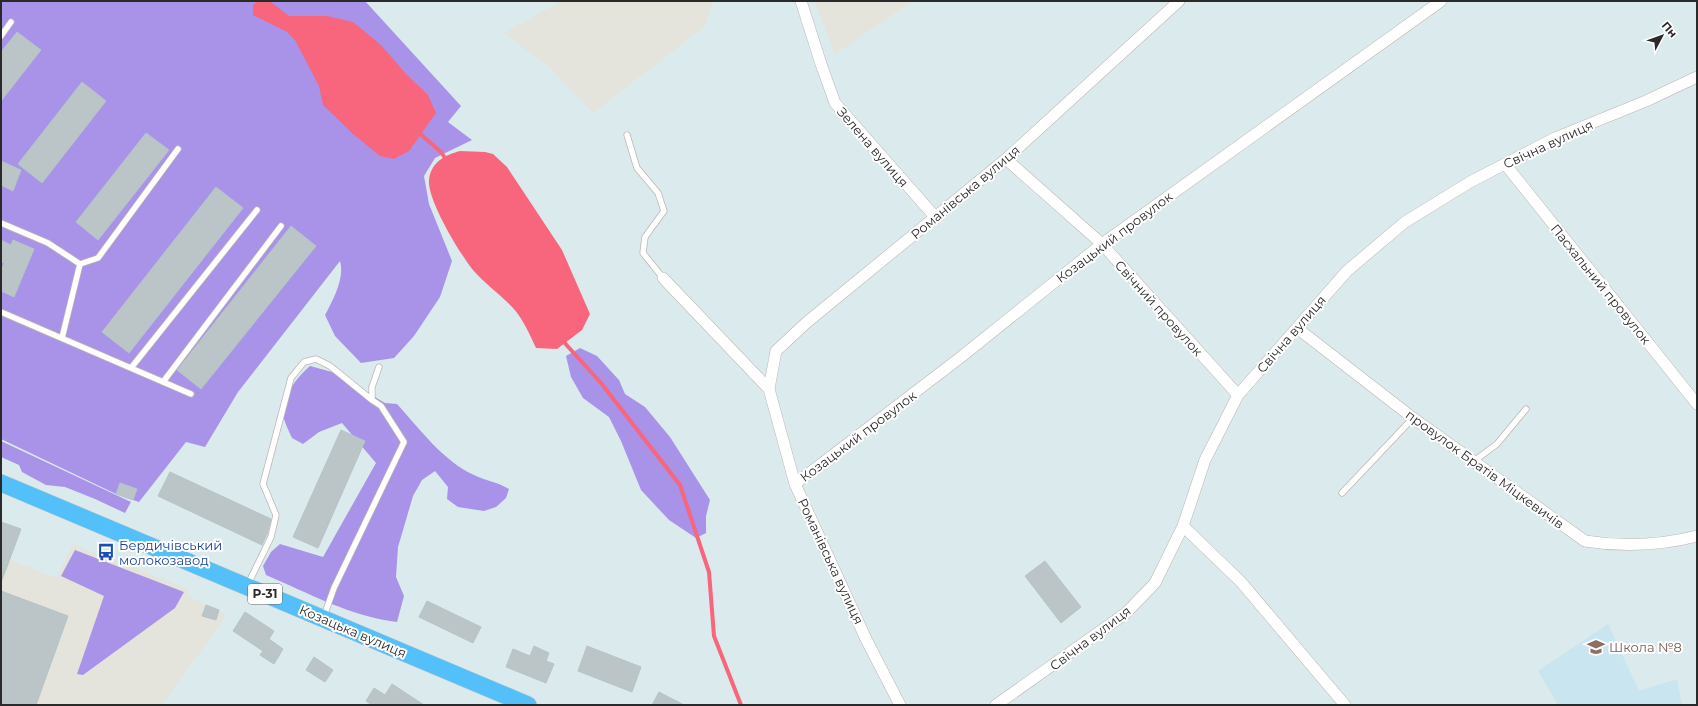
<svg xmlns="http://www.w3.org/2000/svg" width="1698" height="706" font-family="Montserrat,sans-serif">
  <rect width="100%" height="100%" fill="#dbeaed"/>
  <path fill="#e5e4dc" d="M561,1H713L705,26L593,113L549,67L504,33Z
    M814,1H914L835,54Z
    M1,522L21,529L10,560L56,578L73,544L188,589V596L227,615L162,705H1Z"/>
  <path fill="#c9e6f0" d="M1608,624L1639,691L1677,679L1682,705H1558L1538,671Z"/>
  <path fill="#a893e8" d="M1,1H365L461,106L448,122L472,140L435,158L424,176L429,204L452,261L440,297L414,336L394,358L361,363L335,336L325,315C333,300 345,278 340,261L238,392L205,447L186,442L139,502L116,494L1,439Z
    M580,348L597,356L619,380L625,394L645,407L670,437L710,500L706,516V533L696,538L669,520L641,490L621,441L609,417L583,398L571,377L566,356Z
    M310,366L332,372L385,403L397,404C420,429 443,461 474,475C486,481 498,482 509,489L506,498L496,507L484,511L458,507L447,499L448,487L435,471L422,480L413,496L398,547L396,577L404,596L397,622C352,617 308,593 266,575L263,566L271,552L280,544L323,557L376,463L342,423L319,432L303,444L292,438C289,431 284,422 283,414C283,395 297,377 310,366Z
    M1,441L131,502L125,513L95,499L65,487L46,485L22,472L19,465L1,457Z
    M75,550L184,592L175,608L83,675L77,674L104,596L61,576Z"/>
  <path fill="#f7667d" d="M258,1L271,2L289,16H327L353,22L381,45L406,74L428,95L436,113L409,151L394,159L380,156L353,134L323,105L319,86L295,40L287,32L253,15V5Z
    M460,151L485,152L493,154L507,167L562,250L590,314L582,330L557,349L536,348C530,335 523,319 513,308C501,295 485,284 473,270C460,254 427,200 429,180C431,162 445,155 460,151Z"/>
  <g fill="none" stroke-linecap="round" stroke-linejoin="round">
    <path stroke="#f7667d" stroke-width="4" d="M418,132L441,152L447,161
      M562,340L601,383L680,485L709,572L714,636L741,705"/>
  </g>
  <path fill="#bbc5c8" stroke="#b4c4c9" d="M17,32L41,50L1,101V52Z
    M82,82L106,101L42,183L18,164Z
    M146,133L169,150L98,240L76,222Z
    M1,161L21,170L13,191L1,185Z
    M216,187L243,208L129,353L102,332Z
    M291,226L316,246L201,389L177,370Z
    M1,240L11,245L13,240L34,249L14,297L1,291V271L4,263L1,262Z
    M341,430L365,441L318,548L293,537Z
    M170,472L271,519L267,534L262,545L158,496Z
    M120,483L137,489L133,500L116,494Z
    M1,522L21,529L2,580H1Z
    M1045,561L1081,607L1061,623L1025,576Z
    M1,591L68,616L36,705H1Z
    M427,601L481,627L473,643L419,617Z
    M206,605L219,610L216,620L202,616Z
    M245,612L274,631L269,639L283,649L274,664L260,655L263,651L233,631Z
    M534,646L549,653L546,661L554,664L546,683L506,667L513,649L530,656Z
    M587,646L641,667L632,692L578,671Z
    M314,657L333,670L325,682L306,670Z
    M392,684L424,705H372L366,701L374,688L385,695Z
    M659,692L684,705H652Z"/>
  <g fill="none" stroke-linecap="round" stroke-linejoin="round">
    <g stroke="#bfb5af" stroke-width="7">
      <path id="lane" d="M1,36L11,22
        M627,135L637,168L658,193L664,211L645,237L643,253L663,278
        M1,223L48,243L80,264L98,258L178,149
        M1,312L191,394
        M62,338L80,264
        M131,368L257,210
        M163,382L281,226
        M1474,461L1497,444L1526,409
        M1342,493L1413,418
        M248,584L271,537L276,515L263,484L291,378L304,362L316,359L330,366L372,400
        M324,616L334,588L404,442L381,406L372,400V387L379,367"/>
    </g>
    <g stroke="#bfb5af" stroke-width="12">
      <path id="street" d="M801,1L821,64L835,103L936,218
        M1006,159L1102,244L1238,395
        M1505,164L1697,404
        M663,278L769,389
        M1297,328L1413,418L1585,541C1622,547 1661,545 1697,536
        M795,484L961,357L1102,244L1441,1
        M1183,526L1241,582L1345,705
        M900,705L866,639L795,484L769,389L776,351L806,323L1006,159L1179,1
        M996,705L1126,613L1155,583L1183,526L1205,460L1238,395L1347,271L1405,222L1470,182L1555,138L1646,101L1697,77"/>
    </g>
    <g stroke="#c8c8c8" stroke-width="18">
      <path id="primary" d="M1,483L528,705"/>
    </g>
    <use href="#lane" stroke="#fff" stroke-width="5.5"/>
    <use href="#street" stroke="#fff" stroke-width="11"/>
    <use href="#primary" stroke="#53c0fa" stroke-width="17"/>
  </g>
  <defs>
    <g id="bus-bare" transform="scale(1.38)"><path d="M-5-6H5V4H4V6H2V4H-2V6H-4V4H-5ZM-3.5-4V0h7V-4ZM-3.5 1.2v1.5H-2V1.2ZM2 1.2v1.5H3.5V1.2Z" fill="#1a4fb4" stroke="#fff" stroke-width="2.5" paint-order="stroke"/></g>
    <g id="school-bare" transform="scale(1.38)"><path d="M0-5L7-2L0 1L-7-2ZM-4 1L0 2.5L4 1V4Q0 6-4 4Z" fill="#8d6e63" stroke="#fff" stroke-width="2.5" paint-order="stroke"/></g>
  </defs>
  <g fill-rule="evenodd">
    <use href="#bus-bare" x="106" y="552"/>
    <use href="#school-bare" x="1596" y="647"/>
  </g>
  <g text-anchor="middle" stroke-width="4" stroke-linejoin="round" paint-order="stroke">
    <rect fill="#fff" stroke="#6a6a6a" stroke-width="1" x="248" y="584" width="34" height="20" rx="3"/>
    <g font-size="12" font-weight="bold" fill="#2a2a2a">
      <text x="265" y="598">Р-31</text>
    </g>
    <g font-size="13" fill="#2a2a2a" stroke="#fff">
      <text transform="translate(1548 144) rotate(-25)" y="5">Свічна вулиця</text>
      <text transform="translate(873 147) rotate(49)" y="5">Зелена вулиця</text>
      <text transform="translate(965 192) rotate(-40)" y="5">Романівська вулиця</text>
      <text transform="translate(1114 237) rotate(-37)" y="5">Козацький провулок</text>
      <text transform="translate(1601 284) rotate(51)" y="5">Пасхальний провулок</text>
      <text transform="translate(1159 308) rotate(48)" y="5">Свічний провулок</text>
      <text transform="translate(1291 334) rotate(-49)" y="5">Свічна вулиця</text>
      <text transform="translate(858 436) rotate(-37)" y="5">Козацький провулок</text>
      <text transform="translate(1485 469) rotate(36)" y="5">провулок Братів Міцкевичів</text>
      <text transform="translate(831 561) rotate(65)" y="5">Романівська вулиця</text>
      <text transform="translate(353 631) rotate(23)" y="5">Козацька вулиця</text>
      <text transform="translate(1090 638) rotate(-37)" y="5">Свічна вулиця</text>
    </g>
    <g font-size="13" fill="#164399" stroke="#fff" text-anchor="start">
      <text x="119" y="550">Бердичівський<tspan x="119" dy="15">молокозавод</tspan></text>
    </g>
    <g font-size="13" fill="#785e54" stroke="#fff" text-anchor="start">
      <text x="1609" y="652">Школа №8</text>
    </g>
  </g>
  <rect width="1698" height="706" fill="none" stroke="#2a2a2a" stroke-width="4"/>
  <g transform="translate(1662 36) rotate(49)" stroke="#ffffff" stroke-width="3" paint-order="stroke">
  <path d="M0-3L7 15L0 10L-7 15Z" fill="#2a2a2a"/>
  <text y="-6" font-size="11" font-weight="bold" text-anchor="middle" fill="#2a2a2a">Пн</text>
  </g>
</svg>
